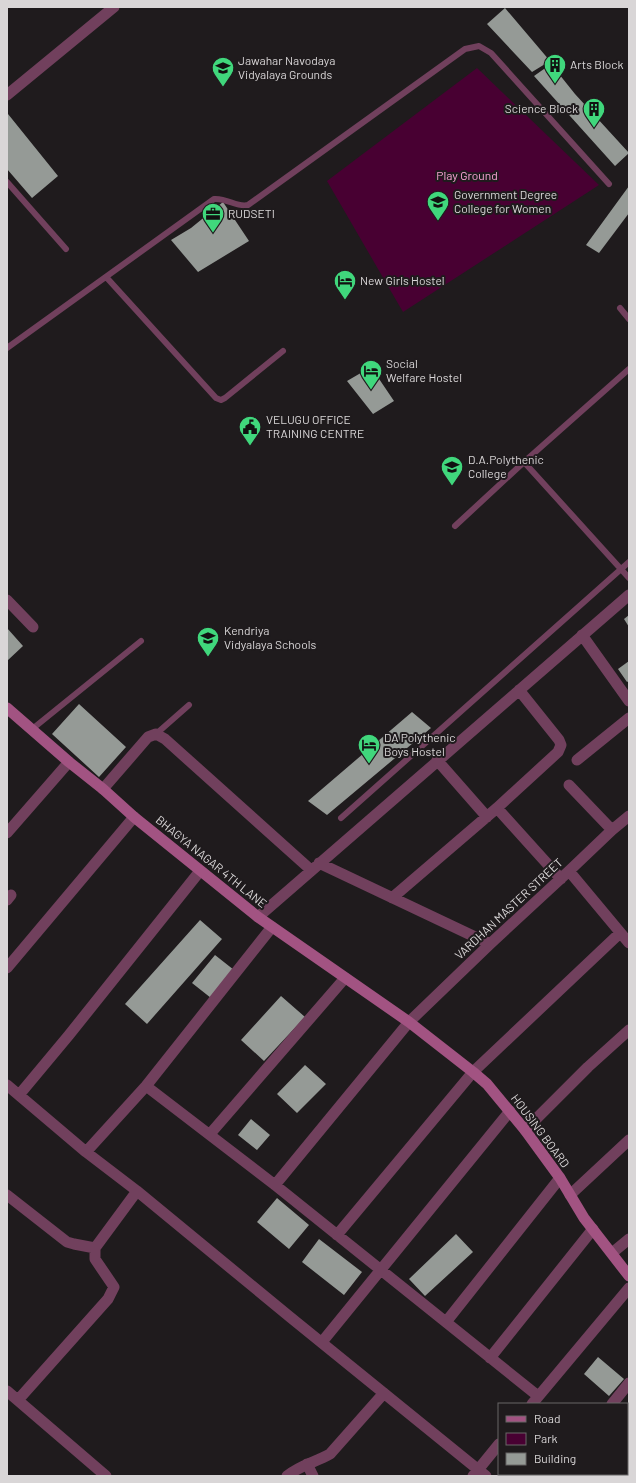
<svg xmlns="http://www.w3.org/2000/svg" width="636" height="1483" font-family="Barlow,sans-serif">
  <rect width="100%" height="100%" fill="#1f1b1d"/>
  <path fill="#480032" d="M477,68L599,185L403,312L327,181Z"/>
  <path fill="#959a96" d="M505,8L550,61L532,72L487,24Z
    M551,64L575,94L629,153L615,166L534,76Z
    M8,114L58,176L32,198L7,169V116Z
    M629,186V213L599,253L586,245Z
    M223,202L249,241L198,272L171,240L191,228Z
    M371,367L394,401L373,414L347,381Z
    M629,615V627L624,619Z
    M7,628L23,646L7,661Z
    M629,661V681L627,682L618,669Z
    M79,704L126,747L99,777L52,734Z
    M412,712L431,728L327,815L308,801Z
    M200,920L222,939L147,1024L125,1004Z
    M215,955L234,970L211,998L192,983Z
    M281,996L305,1017L264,1061L241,1040Z
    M305,1065L326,1084L297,1113L277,1094Z
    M251,1119L270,1135L257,1150L238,1135Z
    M277,1198L309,1225L289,1249L257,1222Z
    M456,1234L473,1252L425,1296L409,1279Z
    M319,1239L362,1272L344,1295L302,1262Z
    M598,1357L624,1379L609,1396L584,1374Z"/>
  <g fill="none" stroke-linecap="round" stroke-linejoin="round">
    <path stroke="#71405d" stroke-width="6" d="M7,182L66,249
      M107,278L216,398L221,400L225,398L283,351
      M620,308L629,319
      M7,348L214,199C228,198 237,208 248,205L465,49L479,46L491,53L609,184
      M524,462L629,578
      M455,526L524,462L629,369
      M31,730L141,641
      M156,734L189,705
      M341,818L629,562"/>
    <path stroke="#71405d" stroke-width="11" d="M7,95L114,7
      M7,600L33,627
      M582,635L629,701
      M437,760L487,817
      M577,760L629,718
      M569,785L612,830
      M103,789L148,737L156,734L165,739L311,870
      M497,808L561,879
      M7,833L69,762
      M319,863L490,944
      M569,871L629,943
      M392,898L497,808L558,752L561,745L559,740L519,690
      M7,900L11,895
      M258,917L629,595
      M7,968L134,817
      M7,1085L86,1152L137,1191L290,1317L486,1476
      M146,1086L275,1185L538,1396
      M19,1095L69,1035L200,871
      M525,1130L588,1067L629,1030
      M210,1134L345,978
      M86,1152L146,1086L272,927
      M275,1185L409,1022L490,944L569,871L612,830L629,816
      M7,1195L67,1242L74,1244L95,1248
      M570,1195L629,1140
      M337,1235L473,1072L620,933
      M612,1253L629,1239
      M446,1322L560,1178
      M322,1342L510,1111
      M490,1358L593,1229
      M7,1391L106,1476
      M18,1400L108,1299L114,1287L95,1259V1248L137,1191
      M532,1404L629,1288
      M612,1404L629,1383
      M307,1464L313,1476
      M287,1476C300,1465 316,1462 330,1454L384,1393
      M473,1476L499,1444
      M552,1476L553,1474
      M629,1476V1475"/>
    <path stroke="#a25382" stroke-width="11" d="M7,708L69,762L103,789L134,817L258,917L409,1022L473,1072L487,1084L525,1130L560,1178L584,1218L629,1276"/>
  </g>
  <defs>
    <g id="building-pin" transform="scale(1.15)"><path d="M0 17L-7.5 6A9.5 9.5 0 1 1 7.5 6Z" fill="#40d77c" stroke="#1f1b1d"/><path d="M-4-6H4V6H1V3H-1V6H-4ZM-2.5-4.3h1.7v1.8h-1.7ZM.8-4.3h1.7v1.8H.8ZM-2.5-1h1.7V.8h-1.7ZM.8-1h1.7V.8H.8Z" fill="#111"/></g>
    <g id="school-pin" transform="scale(1.15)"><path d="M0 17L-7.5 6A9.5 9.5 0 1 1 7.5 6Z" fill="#40d77c" stroke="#1f1b1d"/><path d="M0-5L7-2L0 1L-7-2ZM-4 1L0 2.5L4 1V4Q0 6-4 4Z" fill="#111"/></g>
    <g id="university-pin" transform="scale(1.15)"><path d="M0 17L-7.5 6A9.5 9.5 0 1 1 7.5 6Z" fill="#40d77c" stroke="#1f1b1d"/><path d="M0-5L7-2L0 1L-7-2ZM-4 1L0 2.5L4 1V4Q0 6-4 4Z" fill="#111"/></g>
    <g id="office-pin" transform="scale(1.15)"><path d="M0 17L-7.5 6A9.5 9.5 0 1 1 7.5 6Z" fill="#40d77c" stroke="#1f1b1d"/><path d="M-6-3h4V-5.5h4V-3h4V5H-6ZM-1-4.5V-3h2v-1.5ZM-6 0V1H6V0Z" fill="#111"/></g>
    <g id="hotel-pin" transform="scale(1.15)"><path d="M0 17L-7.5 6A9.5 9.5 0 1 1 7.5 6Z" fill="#40d77c" stroke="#1f1b1d"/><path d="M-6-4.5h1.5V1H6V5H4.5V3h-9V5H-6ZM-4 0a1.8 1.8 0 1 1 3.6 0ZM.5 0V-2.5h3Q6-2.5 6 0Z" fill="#111"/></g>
    <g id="civic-pin" transform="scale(1.15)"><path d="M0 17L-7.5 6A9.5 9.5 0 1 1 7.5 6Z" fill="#40d77c" stroke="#1f1b1d"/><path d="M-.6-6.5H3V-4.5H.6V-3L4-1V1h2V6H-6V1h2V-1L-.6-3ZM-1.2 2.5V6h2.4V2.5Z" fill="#111"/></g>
  </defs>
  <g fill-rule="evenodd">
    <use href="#building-pin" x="555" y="65"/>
    <use href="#school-pin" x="223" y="68"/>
    <use href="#building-pin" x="594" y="109"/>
    <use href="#university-pin" x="438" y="202"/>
    <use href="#office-pin" x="213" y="214"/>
    <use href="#hotel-pin" x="345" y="281"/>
    <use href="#hotel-pin" x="371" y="371"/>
    <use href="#civic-pin" x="250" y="427"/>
    <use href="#university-pin" x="452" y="467"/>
    <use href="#school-pin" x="208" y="638"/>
    <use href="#hotel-pin" x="369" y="745"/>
  </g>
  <g text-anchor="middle" stroke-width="4" stroke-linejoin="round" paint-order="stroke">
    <g font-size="12" fill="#d9d6d7" stroke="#1f1b1d" text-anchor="start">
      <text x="238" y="65">Jawahar Navodaya<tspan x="238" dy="14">Vidyalaya Grounds</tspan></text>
      <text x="570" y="69">Arts Block</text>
      <text x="578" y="113" text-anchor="end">Science Block</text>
      <text x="454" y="199">Government Degree<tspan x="454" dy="14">College for Women</tspan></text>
      <text x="228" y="218">RUDSETI</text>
      <text x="360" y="285">New Girls Hostel</text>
      <text x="386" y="368">Social<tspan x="386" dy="14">Welfare Hostel</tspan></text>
      <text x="266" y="424">VELUGU OFFICE<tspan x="266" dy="14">TRAINING CENTRE</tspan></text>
      <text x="468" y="464">D.A.Polythenic<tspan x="468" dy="14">College</tspan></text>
      <text x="224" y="635">Kendriya<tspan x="224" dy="14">Vidyalaya Schools</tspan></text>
      <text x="384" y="742">DA Polythenic<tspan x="384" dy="14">Boys Hostel</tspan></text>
    </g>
    <g font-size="12" fill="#faa5d6" stroke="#1f1b1d">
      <text x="467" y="180">Play Ground</text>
    </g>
    <g font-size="12" fill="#d9d6d7" stroke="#1f1b1d">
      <text transform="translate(211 862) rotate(39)" y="4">BHAGYA NAGAR 4TH LANE</text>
      <text transform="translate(509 909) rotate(-43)" y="4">VARDHAN MASTER STREET</text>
      <text transform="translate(540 1131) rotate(53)" y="4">HOUSING BOARD</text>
    </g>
  </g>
  <rect width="636" height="1483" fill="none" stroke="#d9d6d7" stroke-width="16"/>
  <rect x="498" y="1403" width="130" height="72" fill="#1f1b1d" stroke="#696667"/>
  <rect x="506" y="1416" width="20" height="6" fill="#a25382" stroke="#696667"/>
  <text x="534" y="1423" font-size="12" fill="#d9d6d7">Road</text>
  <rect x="506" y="1433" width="20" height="12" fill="#480032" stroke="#696667"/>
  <text x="534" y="1443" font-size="12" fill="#d9d6d7">Park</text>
  <rect x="506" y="1453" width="20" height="12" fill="#959a96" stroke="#696667"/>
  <text x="534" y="1463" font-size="12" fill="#d9d6d7">Building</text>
</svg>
